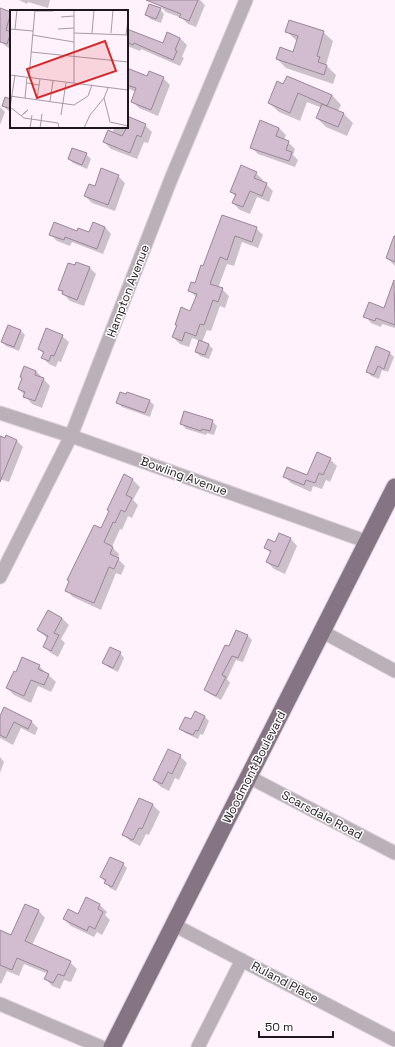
<svg xmlns="http://www.w3.org/2000/svg" width="395" height="1047" font-family="'Space Grotesk',sans-serif">
  <rect width="100%" height="100%" fill="#fff2fd"/>
  <path fill="#0003" fill-rule="evenodd" d="M19,0H50L48,8L28,2L27,4Z
    M160,0H200L205,5L196,27L188,24L182,18L166,12L159,5Z
    M0,9L11,13V49L7,47L0,41Z
    M160,9L164,14L161,23L150,19L146,14Z
    M127,30L163,44L180,38L187,45L182,57L184,58L180,66L141,49L140,51L127,46Z
    M286,31L323,32L333,41L326,65L336,75L333,84L286,68L277,59L293,53L297,41Z
    M127,69L148,78H163L170,85L158,116L139,108L132,101L136,92L127,88Z
    M284,85L332,95L341,105L338,111L344,114L353,123L347,136L326,127L317,118L322,108L307,102L300,121L279,112L269,103Z
    M11,100V113L3,106Z
    M0,107L5,112L0,125Z
    M127,117L145,125L152,132L148,143L144,142L137,159L111,149L104,142L112,133L115,127H127Z
    M279,128L286,135L284,140L288,142L295,149L293,155L298,160L295,167L258,154L251,147Z
    M86,154L91,159L87,169L73,163L69,159Z
    M256,173L263,180L262,182L266,184L273,191L269,202L257,197L250,214L240,210L233,203L236,197L231,192Z
    M118,176L125,183L115,211L92,203L85,196L95,188Z
    M222,216L256,228L263,235L258,248L242,242L234,266L227,264L218,288L222,289L229,296L225,308L220,306L211,331L207,330L202,342L209,345L213,349L209,359L200,356L196,352L200,341L192,338L189,347L180,344L173,337L177,326L176,324L191,312L197,298L189,290L195,285L204,268Z
    M105,227L111,234L103,254L72,242L70,246L57,241L50,234L77,232L90,234Z
    M395,236V266L387,258Z
    M89,267L96,274L84,306L70,301L59,289Z
    M391,292L395,294V328L382,324L381,327L371,323L365,316L384,309Z
    M21,331L25,335L19,351L6,346L2,342Z
    M62,336L69,342L61,362L58,361L56,367L49,364L42,357L44,354L39,349Z
    M390,353L394,357L388,372L382,370L379,379L371,376L367,371Z
    M36,371L50,386L42,408L32,404L19,389L23,379L21,377Z
    M150,401L154,405L150,417L122,407L117,402Z
    M212,421L217,426L214,435L207,433L206,435L186,429L182,424Z
    M0,437L17,441L23,447L9,482L0,479Z
    M330,459L337,466L330,482L326,480L322,489L313,486L311,492L291,483L284,476L307,477Z
    M124,476L133,480L140,487L133,500L138,505L132,518L128,516L122,530L120,529L112,547L119,554L118,559L125,566L121,575L116,573L101,610L73,597L66,590L70,582L68,580L94,526L102,529L110,511L108,509ZM131,481H133L124,499H123Z
    M280,534L291,539L297,546L285,574L274,569L267,562L271,553L265,548L276,544Z
    M62,618L69,625L61,639L65,643L58,657L51,653L44,646L48,639L38,630Z
    M247,635L252,640L243,662L236,660L227,679L230,683L221,700L210,694L205,690L230,647Z
    M120,653L124,658L118,672L108,667L104,663Z
    M39,666L56,682L51,692L38,686L31,703L14,695L7,688L16,673Z
    M195,712L205,717L209,721L203,735L200,734L198,739L185,733L180,729L192,721Z
    M0,717L31,721L38,728L35,735L21,728L13,745L0,738Z
    M180,756L187,763L179,780L175,778L169,791L161,787L154,780Z
    M0,757L4,762L0,773Z
    M140,799L153,805L160,812L149,835L146,834L140,846L130,841L123,834Z
    M123,864L127,868L116,891L110,888L101,877Z
    M87,899L100,905L107,912L105,915L110,920L102,935L97,932L94,937L71,926L64,919L79,915Z
    M25,905L39,911L45,918L32,945L70,962L77,969L71,982L64,980L60,989L52,986L46,979L48,974L24,964L19,976L7,971L1,984L0,983V936H12Z"/>
  <path fill="#d2bdd0" stroke="#9b8698" d="M146,0H198L189,21L179,17L181,14Z
    M149,4L161,8L156,19L145,15Z
    M0,8L11,12L6,30L11,32L7,44L0,42Z
    M289,20L324,31L317,56L320,57L318,62L327,65L324,75L276,59L280,47L293,52L298,36L285,32Z
    M127,29L163,43L167,32L180,38L175,50L177,51L173,60L134,43L133,45L127,42Z
    M127,68L147,76L149,71L164,77L151,110L131,102L136,88L127,85Z
    M287,76L332,95L327,106L298,93L290,113L268,103L277,81L283,84Z
    M5,97L11,99V109L2,106Z
    M322,104L344,113L338,127L316,118Z
    M127,116L146,124L141,137L137,135L130,153L103,142L108,130L122,136L127,127Z
    M260,120L279,128L276,136L289,141L286,150L292,152L289,161L250,148Z
    M72,148L87,153L82,165L68,159Z
    M241,165L257,172L254,178L267,183L262,196L250,191L243,207L232,203L236,194L230,192Z
    M101,168L119,175L108,205L84,196L89,184L95,186Z
    M222,215L257,227L252,242L235,236L227,260L220,257L210,284L223,288L218,302L213,300L204,325L200,324L196,336L185,332L182,341L172,337L177,325H175L181,307L190,311L197,294L188,291L191,282L195,283L201,265L203,266Z
    M54,222L77,231L78,228L89,232L93,222L105,227L97,249L65,237L64,240L49,235Z
    M394,236H395V262L386,258Z
    M76,262L90,267L77,300L62,294L63,291L58,290L68,263L75,265Z
    M394,280L395,325L376,318L375,321L363,317L369,302L384,308Z
    M8,325L21,330L14,347L1,342Z
    M46,328L63,335L54,356L51,355L49,361L41,358L44,352L38,349Z
    M199,340L209,344L205,355L195,352Z
    M376,346L390,352L384,369L378,366L374,375L366,372Z
    M24,366L36,371L35,375L44,378L35,401L23,397L25,392L18,389L22,378L20,377Z
    M120,392L126,394L127,392L150,400L145,413L116,403Z
    M184,411L213,420L210,431L202,429L201,431L180,424Z
    M6,435L17,440L0,482V436L5,438Z
    M317,452L331,458L323,475L319,473L315,483L306,480L304,485L283,477L287,467L307,475Z
    M124,474L133,479L126,495L132,498L125,512L121,510L115,523L113,522L104,542L113,547L110,554L119,558L114,569L109,567L94,603L65,591L69,581L67,580L94,525L101,528L109,511L107,510Z
    M279,533L291,538L278,567L266,562L271,551L264,548L268,539L275,542Z
    M48,610L62,618L54,633L59,635L51,651L43,647L48,636L37,630Z
    M236,630L248,635L238,658L232,656L222,675L226,677L216,696L204,690L225,645L229,646Z
    M110,647L121,652L113,668L102,663Z
    M22,657L40,665L38,669L49,674L44,685L31,680L24,696L6,688L14,671L16,672Z
    M4,707L32,721L28,729L14,722L6,738L0,735V716Z
    M195,711L205,716L198,731L196,730L193,735L179,729L185,717L191,719Z
    M168,749L181,755L172,774L168,772L162,784L153,780Z
    M139,798L153,804L142,829L139,828L133,840L122,835Z
    M110,857L124,863L112,887L104,883L106,880L100,877Z
    M86,897L100,904L98,909L103,912L95,929L89,926L87,931L63,919L68,909L78,914Z
    M25,904L39,910L25,941L71,961L64,976L58,974L53,983L44,979L48,971L17,958L12,970L0,965V930L11,935Z"/>
  <g fill="none" stroke-linecap="round" stroke-linejoin="round">
    <g stroke="#dbcfd9" stroke-width="15">
      <path id="minor" d="M0,413L71,436L368,542
        M0,577L71,436L171,179L246,0
        M323,632L395,671
        M249,777L395,853
        M174,925L395,1040
        M0,1004L101,1047
        M198,1047L242,960"/>
    </g>
    <g stroke="#dbcfd9" stroke-width="19">
      <path id="major" d="M112,1047L395,487"/>
    </g>
    <use href="#minor" stroke="#b9b0b8" stroke-width="13"/>
    <use href="#major" stroke="#857584" stroke-width="17"/>
  </g>
  <g text-anchor="middle" stroke-width="3" stroke-linejoin="round" paint-order="stroke">
    <g font-size="12" fill="#1f171e" stroke="#fff">
      <text transform="translate(128 291) rotate(-69)" y="4">Hampton Avenue</text>
      <text transform="translate(184 476) rotate(20)" y="4">Bowling Avenue</text>
      <text transform="translate(254 767) rotate(-63)" y="4">Woodmont Boulevard</text>
      <text transform="translate(322 815) rotate(28)" y="4">Scarsdale Road</text>
      <text transform="translate(285 982) rotate(28)" y="4">Ruland Place</text>
    </g>
  </g>
  <g transform="translate(10 10)">
    <rect width="118" height="118" fill="#fff2fd"/>
    <path fill="none" stroke="#a59aa4" stroke-width="1" d="M64,0V73M25,1H43M51,7L64,6M0,19L23,21M5,19L7,0M48,19L64,18M64,23L118,25M82,23L84,0M101,23L103,0M22,25L64,32M116,25L118,10M21,42L118,52M0,65L118,80M19,67L25,0M17,73L29,75M0,86L64,95L78,86L82,75M15,88L17,67M94,88L100,112L118,116M27,89L30,69M40,91L43,71M0,97L14,108L48,113L49,118M0,98L5,65M51,105L56,73M11,106L18,100L13,104M20,118L22,105M30,118L32,104M74,118L80,105L94,88L98,78"/>
    <path fill="#d62828" fill-opacity="0.15" stroke="#d62828" stroke-width="2" d="M95,31L106,61L27,88L17,59Z"/>
    <rect width="118" height="118" fill="none" stroke="#1f171e" stroke-width="2"/>
  </g>
  <path d="M259 1031v6h74v-6" fill="none" stroke="#1f171e" stroke-width="2"/>
  <text x="265" y="1031" font-size="12" fill="#1f171e" stroke="#ffffff" stroke-width="3" paint-order="stroke">50 m</text>
</svg>
